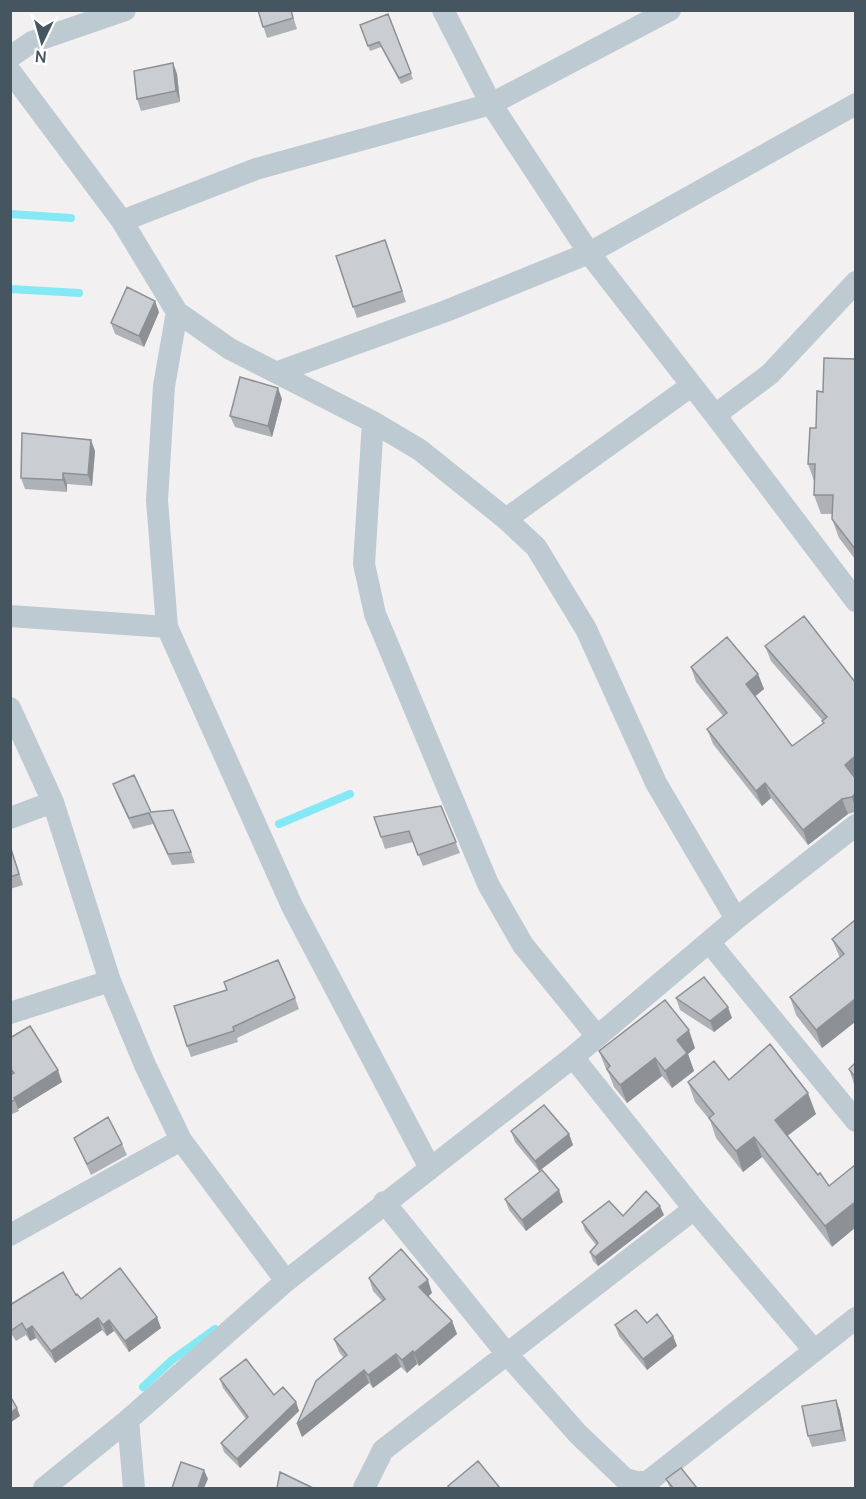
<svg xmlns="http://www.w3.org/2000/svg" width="866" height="1499" font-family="Manrope,sans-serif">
  <rect width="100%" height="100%" fill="#f3f0f1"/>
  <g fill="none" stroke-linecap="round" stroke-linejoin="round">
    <path stroke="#85e8f5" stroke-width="8" d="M10,214L71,218
      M10,289L79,293
      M279,824L350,794
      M143,1387L172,1360L215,1329"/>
    <path stroke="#bdcad1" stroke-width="22" d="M443,10L491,104L589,253L715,415L856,601
      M10,57L32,42L125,10
      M10,71L122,221L177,312L230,349L373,422L420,450L506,519L536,547L586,629L656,783L736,919
      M122,221L256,169L491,104L670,10
      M177,312L164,386L157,500L167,627L292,906L430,1168
      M278,372L446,311L589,253L856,104
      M715,415L770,374L856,282
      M373,422L364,564L375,614L488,884L523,945L596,1035
      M506,519L691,386
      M10,616L167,627
      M10,708L53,802L110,981L145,1065L181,1140L286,1281
      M10,818L53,802
      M709,942L856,1121
      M10,1013L110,981
      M573,1057L694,1209L813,1349
      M384,1202L507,1354L578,1434L625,1479L640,1483L650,1480L856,1318
      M10,1235L181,1140
      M128,1420L134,1488
      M44,1488L128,1420L286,1281L573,1057L736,919L856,825
      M364,1488L383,1450L694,1209"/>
  </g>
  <path fill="#aeb1b5" d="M258,10H291L297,29L267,38Z
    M388,14L413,79L401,84L381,47L370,51L360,25Z
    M173,63L177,74L180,102L141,111L137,99Z
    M385,240L406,302L357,318L336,256Z
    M159,312L144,347L115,334L111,323Z
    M855,359V559L839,538L832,519V514H821L814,495V481L808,464L823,392Z
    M282,399L272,437L235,427L230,416Z
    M95,451L92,486L67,484V492L25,489L21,478Z
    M765,646L855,682V776H854L855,778V812L848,814L808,845L771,798L762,806L713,744L707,729L723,716L696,682L691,667L758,674L764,689L755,696L792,746L823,724V721L771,661Z
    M113,784L151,812L191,852L195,863L172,865L153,824L133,829L117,795Z
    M441,806L460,853L423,866L413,842L385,849L381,837Z
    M10,844L23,885L10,889Z
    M855,920V1022L822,1048L796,1015L790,997L840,958L832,939Z
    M295,998L299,1009L237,1038L238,1042L191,1057L187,1046Z
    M676,998L732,1018L714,1032L680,1010Z
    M10,1038L62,1082L18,1109L19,1111L10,1115V1075H12L10,1072Z
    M695,1048L688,1054L694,1071L672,1088L662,1076L627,1103L614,1087L609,1074L606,1069L599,1051Z
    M855,1063V1087L849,1069Z
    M729,1080L816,1114L787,1136L818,1175L832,1247L762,1157L743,1172L716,1138L710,1120L695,1102L688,1082Z
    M511,1131L569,1134L573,1145L539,1171L515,1142Z
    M74,1138L122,1144L127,1155L91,1175L79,1149Z
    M505,1199L563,1202L526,1231L509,1210Z
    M664,1215L598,1266L593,1261L590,1252L596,1245L585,1231L582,1222L623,1216Z
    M369,1278L432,1293L428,1296L452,1321L457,1334L419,1366L417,1364L407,1373L401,1367L373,1388L369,1383L302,1437L297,1424L344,1358L339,1352L334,1339L382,1301L373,1291Z
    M76,1295L81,1299L161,1328L129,1352L114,1331L107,1336L102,1330L55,1363L36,1338L30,1341L26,1335L16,1341L10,1332V1305Z
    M647,1323L673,1336L677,1346L647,1370L619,1336L615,1325Z
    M220,1379L296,1402L299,1411L240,1468L224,1452L221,1443L246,1419L223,1388Z
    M836,1400L840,1411L846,1441L812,1447L808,1436Z
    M666,1479L697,1488H670Z"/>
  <path fill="#8d9094" d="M173,63L177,74L180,102L176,91Z
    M155,301L159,312L144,347L139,336Z
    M278,388L282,399L272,437L268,426Z
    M91,440L95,451L92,486L88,475Z
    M63,473L67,484V492L63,480Z
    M758,674L764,689L752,699L746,684Z
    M855,756V776L851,779L845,765Z
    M765,783L771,798L762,806L756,791Z
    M855,794V807L852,797Z
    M842,799L848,814L808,845L803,830Z
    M855,999V1022L822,1048L816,1030Z
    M728,1007L732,1018L714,1032L710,1021Z
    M689,1030L695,1048L688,1054L694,1071L672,1088L665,1071L677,1040Z
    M655,1058L662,1076L627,1103L620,1085Z
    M58,1070L62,1082L18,1109L14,1098Z
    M808,1093L816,1114L782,1140L775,1120Z
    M569,1134L573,1145L539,1171L535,1161Z
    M754,1137L762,1157L743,1172L736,1151Z
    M559,1190L563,1202L526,1231L522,1220Z
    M855,1202V1228L832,1247L825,1226Z
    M660,1206L664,1215L598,1266L595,1257Z
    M428,1280L432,1293L424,1300L419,1287Z
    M157,1317L161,1328L129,1352L125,1341Z
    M98,1318L102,1330L55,1363L51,1351Z
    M109,1320L114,1331L107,1336L103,1325Z
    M452,1321L457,1334L419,1366L414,1353Z
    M32,1326L36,1338L30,1341L26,1330Z
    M673,1336L677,1346L647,1370L643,1359Z
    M413,1351L417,1364L407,1373L402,1360Z
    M396,1354L401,1367L373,1388L368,1375Z
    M364,1370L369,1383L302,1437L297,1424Z
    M836,1400L840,1411L846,1441L842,1430Z
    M296,1402L299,1411L240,1468L237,1459Z
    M17,1408L20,1416L10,1423V1413Z
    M204,1470L208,1479L204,1488H198Z"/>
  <path fill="#caced3" stroke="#8d9094" stroke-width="1.5" d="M258,10H291L293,18L263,27Z
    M388,14L411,73L399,78L379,42L368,46L360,25Z
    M173,63L176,91L137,99L134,71Z
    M385,240L402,291L353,307L336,256Z
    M127,287L155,301L139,336L111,323Z
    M824,358L855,359V549L832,519L833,495H814L815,464H808L810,428H816L817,391L823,392Z
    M240,377L278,388L268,426L230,416Z
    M22,433L91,440L88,475L63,473V480L21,478Z
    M804,616L855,682V756L845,765L855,778V794L852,797L842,799L803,830L765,783L756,791L707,729L727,713L691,667L727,637L758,674L746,684L792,746L824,723L822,721L827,717L765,646Z
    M134,775L151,812L173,810L191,852L168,854L149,813L129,818L113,784Z
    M441,806L456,842L418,855L409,831L381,837L374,817Z
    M10,846L19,874L10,877Z
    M855,920V999L816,1030L790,997L844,954L832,939Z
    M278,960L295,998L233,1027L234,1031L187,1046L174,1006L227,990L224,982Z
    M704,977L728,1007L710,1021L676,998Z
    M665,1000L689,1030L677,1040L687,1053L665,1071L655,1058L620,1085L607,1069L610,1066L599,1051Z
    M30,1026L58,1070L14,1098L15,1100L10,1102V1075L14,1073L10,1068V1038Z
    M770,1044L808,1093L775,1120L818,1175L820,1173L829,1186L855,1165V1202L825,1226L754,1137L736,1151L709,1118L714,1114L688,1082L714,1061L729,1080Z
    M855,1063V1077L849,1069Z
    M544,1105L569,1134L535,1161L511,1131Z
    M108,1117L122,1144L87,1164L74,1138Z
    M542,1170L559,1190L522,1220L505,1199Z
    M646,1191L660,1206L595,1257L590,1252L598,1243L582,1222L609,1201L623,1216Z
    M401,1249L428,1280L419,1287L452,1321L414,1353L413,1351L402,1360L396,1354L368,1375L364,1370L297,1424L316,1381L347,1355L334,1339L385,1299L369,1278Z
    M120,1268L157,1317L125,1341L109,1320L103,1325L98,1318L51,1351L32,1326L26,1330L22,1323L12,1330L10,1327V1305L63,1272L76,1295L77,1294L81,1299Z
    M636,1310L647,1323L657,1314L673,1336L643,1359L615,1325Z
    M246,1359L274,1395L283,1387L296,1402L237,1459L221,1443L248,1417L220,1379Z
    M10,1396L17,1408L10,1413Z
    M836,1400L842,1430L808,1436L802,1406Z
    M478,1461L500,1488H450L448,1486Z
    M181,1462L204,1470L198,1488H172Z
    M681,1468L697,1488H673L666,1479Z
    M280,1472L313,1488H277Z"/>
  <rect width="866" height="1499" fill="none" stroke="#465660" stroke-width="24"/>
  <g transform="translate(42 42) rotate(185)" stroke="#ffffff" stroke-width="4.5" paint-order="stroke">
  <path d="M0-4.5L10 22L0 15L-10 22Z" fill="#465660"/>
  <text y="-9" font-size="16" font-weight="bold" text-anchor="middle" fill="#465660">N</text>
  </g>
</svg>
